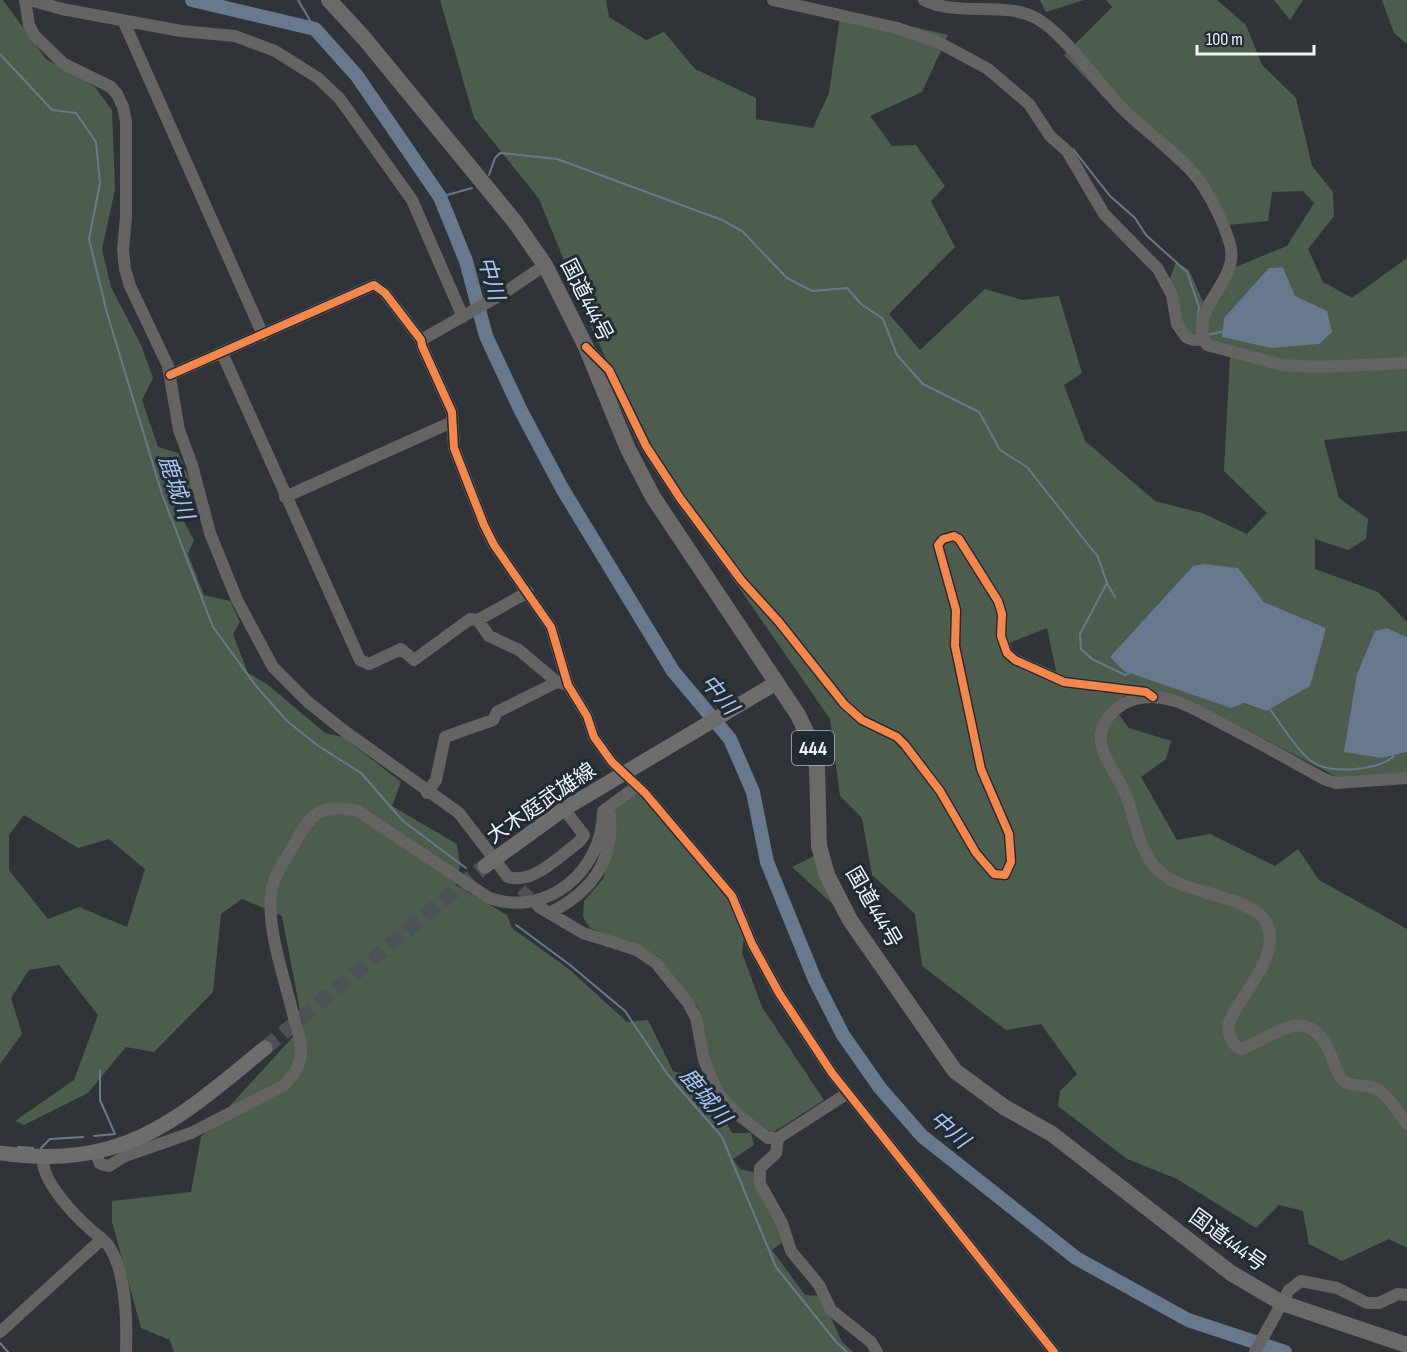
<svg xmlns="http://www.w3.org/2000/svg" width="1407" height="1352" font-family="'Sofia Sans Condensed','Noto Sans JP',sans-serif">
  <rect width="100%" height="100%" fill="#303439"/>
  <path fill="#4c5d4d" fill-rule="evenodd" d="M0,0H3L46,59L94,86L112,110L115,190L102,249L111,287L141,345L153,378L142,400L158,447L178,453L195,492L177,509L194,540L188,554L204,595L230,601L240,622L233,634L248,673L267,684L325,733L343,737L401,782L392,806L457,844L460,866L456,885L507,915L512,928L570,970L627,1022L648,1020L673,1071L695,1078L701,1101L717,1105L732,1133H751L754,1145L733,1159L740,1169L756,1173L786,1240L772,1250L805,1295L821,1296L842,1342L853,1352H174L170,1340L141,1328L112,1222V1201L191,1192L201,1137L303,1026L282,916L242,899L221,914L213,992L154,1052L126,1047L88,1093L24,1125L15,1121L74,1080L98,1015L59,965L29,970L11,998L22,1034L0,1064ZM24,815L78,848L109,839L145,869L127,927L79,907L48,919L9,870V835Z
    M440,0H606L609,17L646,40L664,32L695,69L756,98V119L813,128L829,93L841,10L948,35L922,92L870,116L892,146L916,145L945,186L931,201L955,247L889,314L920,350L985,289L1022,300L1059,296L1082,373L1064,385L1085,441L1155,501L1202,513L1247,534L1267,513L1224,471L1230,357L1189,342L1168,284L1176,262L1189,270L1203,302L1223,272L1287,246L1314,203L1303,191L1272,192L1268,221L1219,226L1198,185L1108,102L1064,55L1112,7L1106,0H1217L1246,25L1262,65L1296,98L1312,166L1333,192L1334,216L1308,249L1323,282L1352,298L1407,258V431L1324,440L1339,498L1368,519L1366,539L1348,550L1315,539V569L1378,592L1407,622V637L1387,628L1382,758L1407,752V774L1339,778L1201,706L1126,690L1117,712L1129,728L1171,741L1166,759L1141,777L1177,840L1210,834L1275,866L1298,849L1319,880L1407,929V1248L1389,1239L1342,1261L1309,1244L1303,1211L1279,1205L1256,1228L1177,1179L1127,1159L1058,1106L1060,1091L1077,1074L1041,1024L1006,1030L922,966L915,914L872,875L862,818L840,796L830,719L670,488L594,334L539,199L474,118ZM1283,267L1295,296L1269,268ZM1193,566L1237,568L1264,602L1326,628L1266,711L1110,658ZM1047,628L1057,675L1006,660L1004,645Z
    M1040,0H1084L1046,12Z
    M1274,0H1303L1290,20Z
    M1382,0H1407V44L1394,33Z
    M639,792L730,900L744,936L742,953L762,1007L824,1100L772,1133L721,1095L709,1062L698,1007L658,956L590,928L583,917L584,901L603,879L612,843L613,807Z
    M814,856L838,909L792,867Z"/>
  <path fill="#68798e" d="M1283,267L1295,296L1327,311L1332,332L1319,344L1271,348L1222,337L1224,318L1269,268Z
    M1204,564L1238,568L1264,602L1326,628L1310,686L1266,711L1244,703L1231,708L1124,671L1110,657L1193,566Z
    M1387,628L1407,637V752L1382,758L1344,752L1357,674L1375,631Z"/>
  <g fill="none" stroke-linecap="round" stroke-linejoin="round">
    <path stroke="#68798e" stroke-width="2" d="M298,0L315,29
      M0,54L52,110L76,113L96,142L100,183L89,239L107,313L162,494L213,627L256,686L287,721L317,745L361,773L403,821L466,868
      M1073,149L1110,196L1135,218L1146,235L1187,272L1199,307L1197,332
      M489,175L495,158L500,153L557,159L722,220L742,231L787,278L812,291L847,288L861,304L883,319L897,355L923,384L979,412L1000,450L1027,467L1098,557L1107,583L1115,597
      M440,197L472,188
      M1207,335L1225,331
      M1107,583L1080,634L1081,649L1092,659L1125,675L1131,672
      M1269,708C1282,725 1294,747 1310,760C1327,775 1376,771 1393,757V752
      M516,925L570,965L625,1011L668,1075L722,1137L776,1267L837,1343L847,1352
      M94,1136L115,1134L100,1100V1070
      M18,1147L33,1148
      M41,1148L50,1139L83,1137
      M0,1343L8,1352"/>
    <path stroke="#68798e" stroke-width="14" d="M192,0L315,29L357,76L440,197L466,261L486,336L521,411L563,490L673,671L730,739L753,792L767,862L815,980L843,1035L880,1088L922,1136L1076,1258L1188,1320L1285,1352"/>
    <path stroke="#4c5156" stroke-width="12" stroke-dasharray="12 6" stroke-linecap="butt" d="M521,889L538,906"/>
    <path stroke="#4c5156" stroke-width="15" stroke-dasharray="15 8" stroke-linecap="butt" d="M265,1048L485,866"/>
    <path stroke="#666462" stroke-width="12" d="M25,0L29,25L34,35L64,64L111,87L117,94L123,107L126,121V216L123,250L125,269L130,286L168,366L179,430L192,465L210,533L237,600L273,667L308,702L343,730L459,813L508,877C533,885 559,856 579,842L584,835
      M30,0L62,9L181,31L235,36L275,51L318,78L340,99L412,200L463,317
      M773,0L897,28L938,42L988,69L1029,104L1050,136L1067,151L1104,214L1158,269L1172,295L1177,324L1186,337L1193,340L1203,339
      M924,0C959,17 1004,1 1036,18C1065,34 1097,82 1121,107C1147,134 1183,155 1203,186C1214,203 1224,224 1230,244C1241,283 1186,307 1207,345L1282,365L1320,367L1407,363
      M123,20L263,335
      M421,340L504,293L545,265
      M591,352L609,370L646,446L680,498L741,580L779,622L844,704L862,720L897,737L905,745L940,791L976,853L994,874L1005,875L1011,862L1009,834L981,769L955,646L956,610L938,545L943,539L954,536L959,539L998,601L1002,614L1001,636L1007,653L1015,660L1064,682L1146,692L1153,697
      M222,353L360,660L369,664L401,649L414,660L470,619L478,620
      M170,375L374,285L385,293L421,340L422,346L452,412L454,448L484,525L494,545L551,627L568,685L587,716L594,737L612,762L645,793L732,896L752,944L779,993L832,1073L1054,1352
      M285,497L452,422
      M528,592L478,620L489,636L519,650L557,682L564,684
      M1407,778L1336,783L1324,779C1290,760 1256,741 1221,723C1205,715 1188,704 1171,700C1154,695 1133,696 1119,707C1108,715 1099,728 1101,742C1104,762 1119,776 1126,795C1137,823 1139,860 1168,878C1191,893 1254,899 1266,922C1283,958 1239,994 1228,1025C1229,1036 1231,1044 1241,1049C1274,1038 1307,1000 1330,1053C1334,1062 1337,1076 1345,1082C1353,1087 1364,1085 1372,1087C1387,1092 1398,1112 1407,1124
      M427,793L436,780L445,737L493,720L497,712L557,682
      M564,809L584,835
      M539,907L583,933L637,950L656,963L688,1003L696,1018L704,1060L718,1094L736,1113L768,1138H778L848,1093
      M549,913C590,893 614,863 610,815
      M778,1138L776,1153L760,1168V1184L782,1223L791,1251L819,1285L831,1310L871,1342L877,1352
      M96,1153L100,1164L109,1166L125,1156L191,1133L283,1086C314,1058 297,1035 290,1002C282,972 267,925 271,894C273,875 287,858 296,841C313,810 324,804 358,811L489,898C547,918 603,871 603,811L637,786
      M43,1158C41,1180 73,1214 90,1229C96,1235 106,1240 110,1248C126,1273 127,1323 126,1352
      M0,1332L102,1239
      M1255,1352L1289,1290L1301,1281L1337,1288L1367,1303H1379L1398,1294L1407,1295"/>
    <path stroke="#6f6d6b" stroke-width="15" d="M485,866L564,809L776,683
      M0,1153C124,1170 175,1122 265,1048"/>
    <path stroke="#6c6a68" stroke-width="16" d="M329,0L364,38L515,222L545,265L586,347L628,449L653,497L798,715L812,744L817,767L819,846L827,875L850,920L955,1071L1004,1107L1052,1134L1231,1273L1282,1303L1407,1345"/>
    <g stroke="#222a33" stroke-width="11">
      <path id="cycleway" d="M586,347L609,370L646,446L680,498L741,580L779,622L844,704L862,720L897,737L905,745L940,791L976,853L994,874L1005,875L1011,862L1009,834L981,769L955,646L956,610L938,545L943,539L954,536L959,539L998,601L1002,614L1001,636L1007,653L1015,660L1064,682L1146,692L1153,697
        M170,375L374,285L385,293L421,340L422,346L452,412L454,448L484,525L494,545L551,627L568,685L587,716L594,737L612,762L645,793L732,896L752,944L779,993L832,1073L1054,1352"/>
    </g>
    <use href="#cycleway" stroke="#f5874c" stroke-width="8"/>
  </g>
  <g text-anchor="middle" stroke-width="6" stroke-linejoin="round" paint-order="stroke">
    <rect fill="#222a33" stroke="#b0b7be" stroke-width="1.5" x="792" y="731" width="42" height="34" rx="4.5"/>
    <g font-size="20" font-weight="bold" fill="#edf3f9">
      <text x="813" y="755">444</text>
    </g>
    <g font-size="21" fill="#edf3f9" stroke="#222a33">
      <text transform="translate(587 300) rotate(63)" y="7">国道444号</text>
      <text transform="translate(541 803) rotate(-34)" y="7">大木庭武雄線</text>
      <text transform="translate(874 907) rotate(60)" y="7">国道444号</text>
      <text transform="translate(1228 1240) rotate(36)" y="7">国道444号</text>
    </g>
    <g font-size="22" font-style="italic" fill="#a4c6f0" stroke="#222a33">
      <text transform="translate(492 278) rotate(74)" y="8">中川</text>
      <text transform="translate(177 487) rotate(71)" y="8">鹿城川</text>
      <text transform="translate(720 694) rotate(50)" y="8">中川</text>
      <text transform="translate(706 1096) rotate(50)" y="8">鹿城川</text>
      <text transform="translate(950 1129) rotate(41)" y="8">中川</text>
    </g>
  </g>
  <path d="M1197 45v9h117v-9" fill="none" stroke="#edf3f9" stroke-width="3"/>
  <text x="1206" y="45" font-size="18" fill="#edf3f9" stroke="#222a33" stroke-width="4.5" paint-order="stroke">100 m</text>
</svg>
